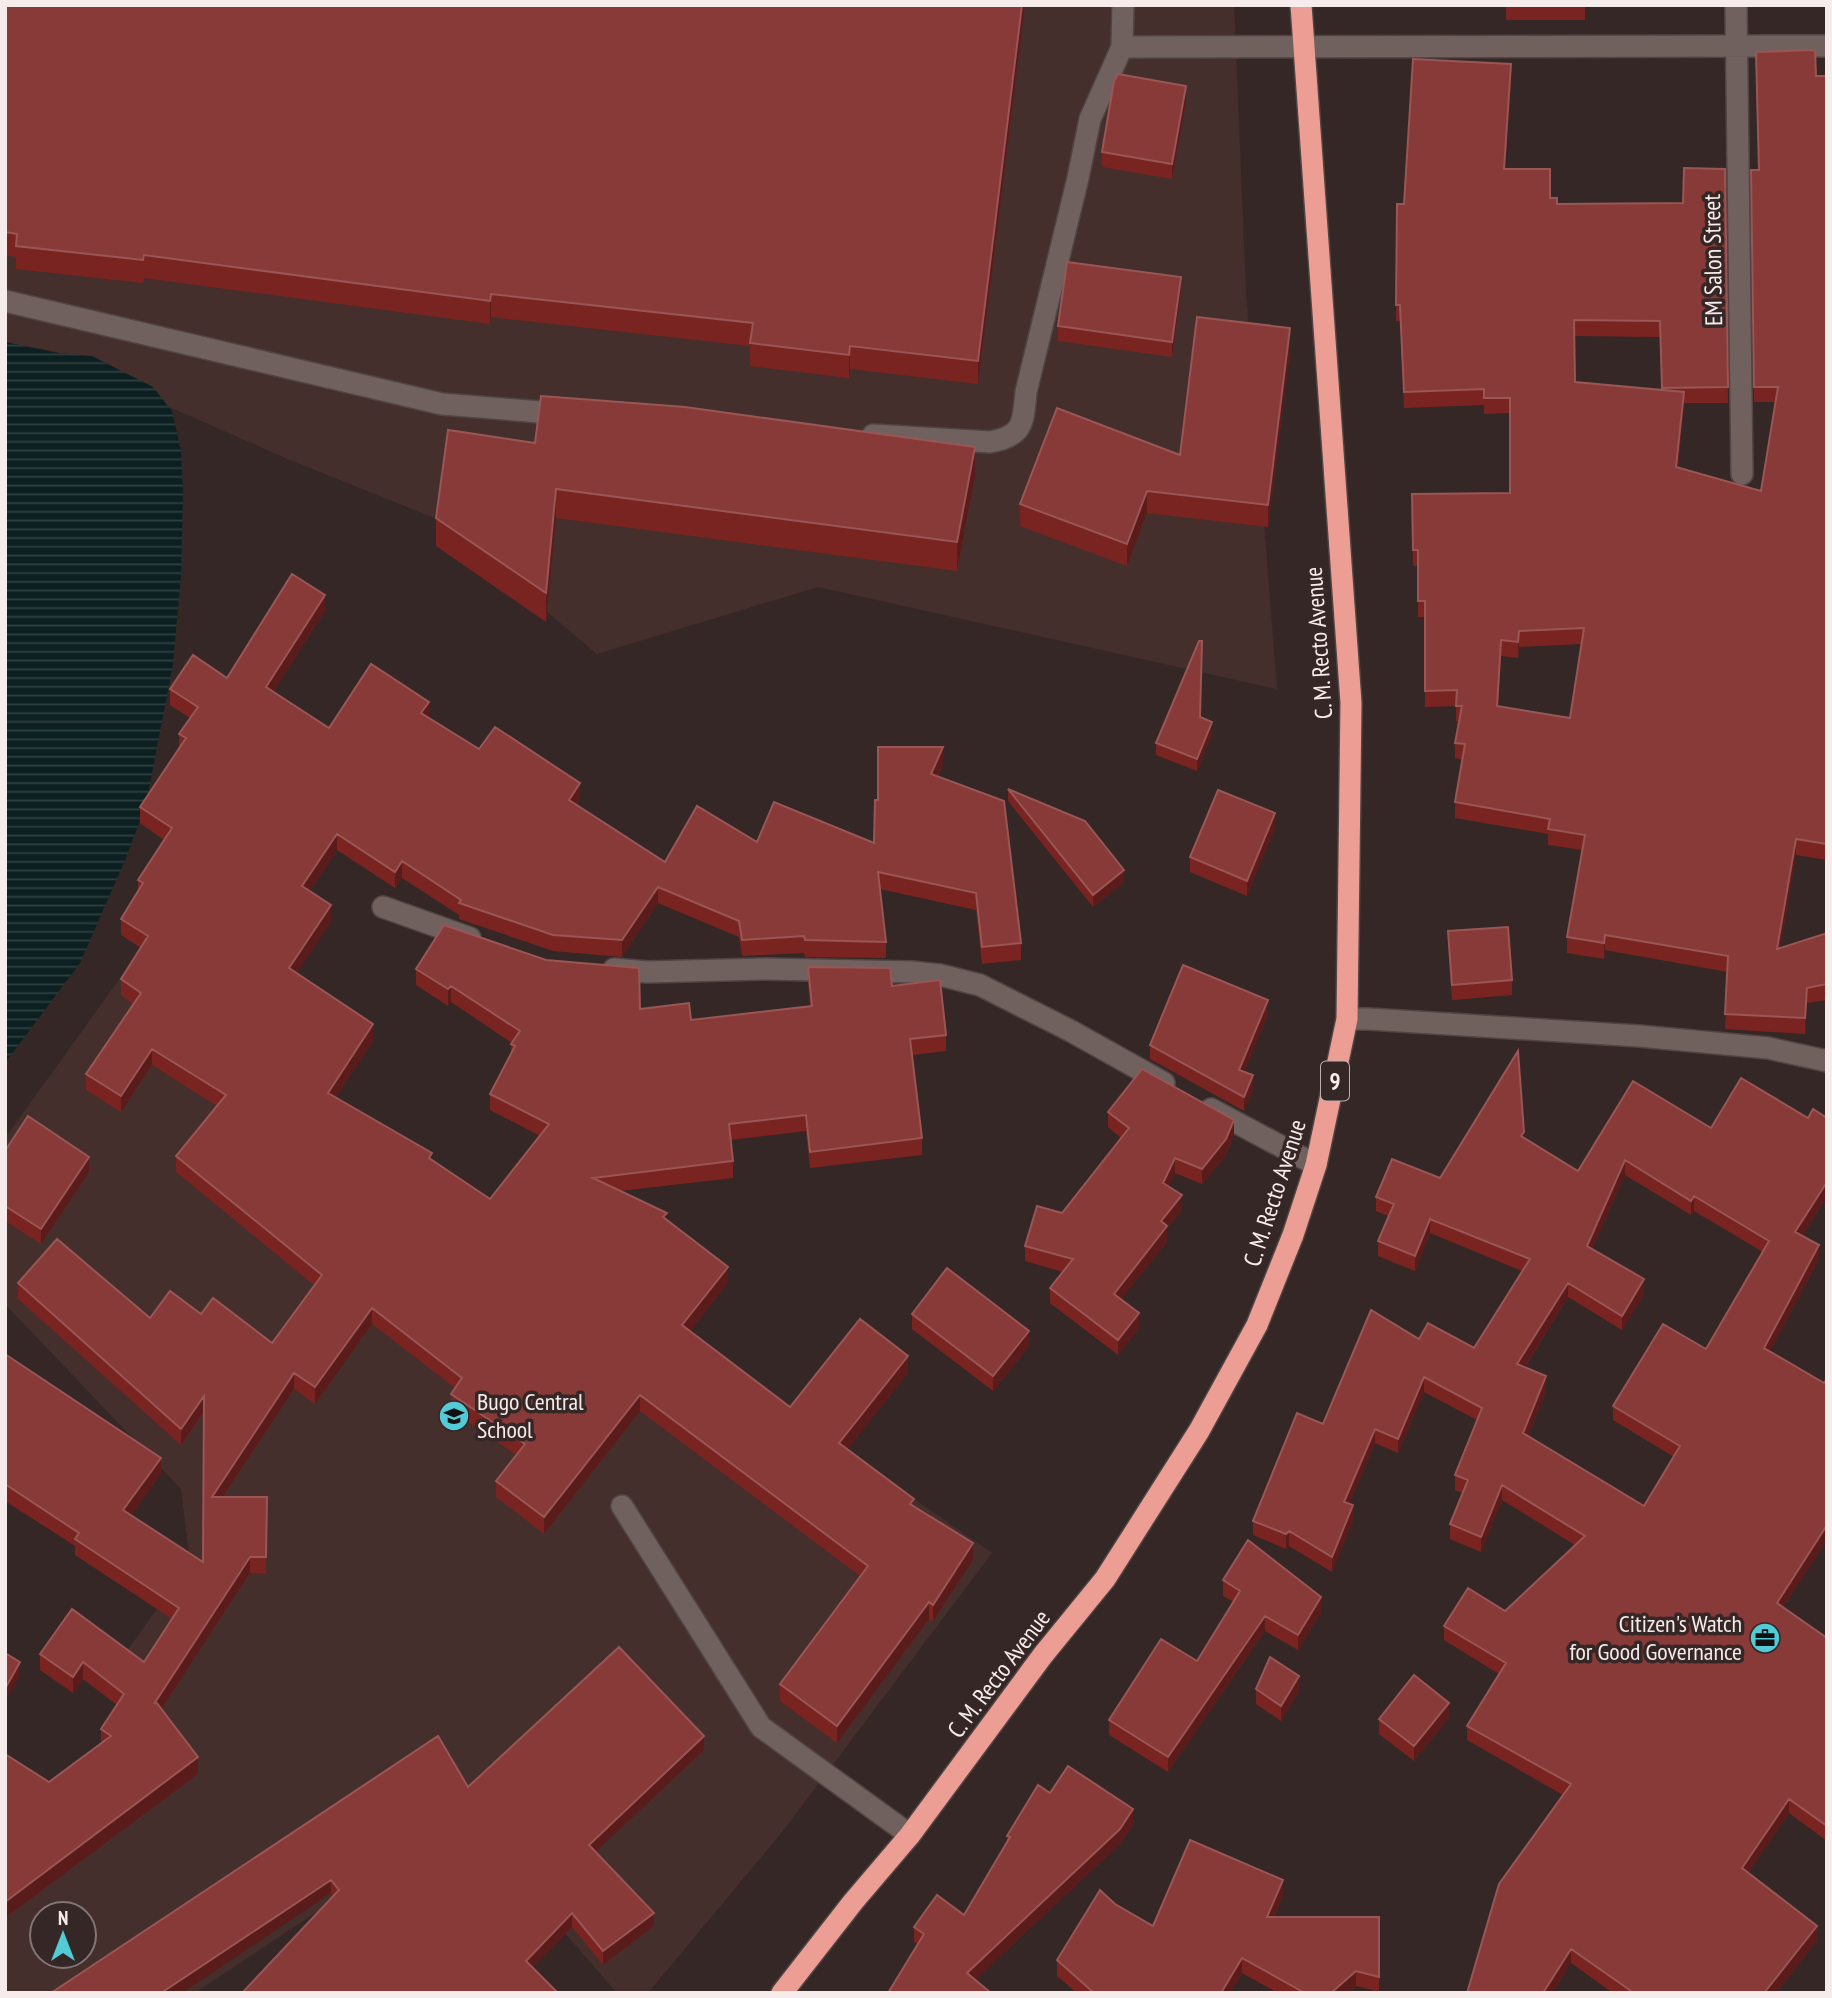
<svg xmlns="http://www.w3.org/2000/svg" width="1832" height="1998" font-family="'PT Sans Narrow',sans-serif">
  <defs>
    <pattern id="water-rules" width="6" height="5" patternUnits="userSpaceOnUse" patternTransform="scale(1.75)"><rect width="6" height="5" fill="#0c1f21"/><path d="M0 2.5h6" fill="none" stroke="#304041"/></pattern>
  </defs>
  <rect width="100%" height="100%" fill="#352726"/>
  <path fill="#442f2d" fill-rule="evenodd" d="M5,5H1234L1246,293L1277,689L818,587L597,654L437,519L290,460L110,381L57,352L5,342Z
    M126,970L368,1133L691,1344L992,1553L783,1831L648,1993H617L462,1815L195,1993H5V1822L161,1700L127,1651L190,1562L181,1489L5,1304V1138ZM42,1914H84V1956H42Z"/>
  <path fill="url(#water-rules)" d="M5,342L58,353L92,356L153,387L172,411L181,451L183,491L181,576L173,664L146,805L126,858L80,963L5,1063Z"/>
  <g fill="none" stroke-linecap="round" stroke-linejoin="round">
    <g stroke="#504544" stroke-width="24">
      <path id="minor" d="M1123,5L1122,47L1827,46
        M1736,5L1742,474
        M5,301L442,404L565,414
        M873,435L990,442C1024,436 1023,423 1026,392L1078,178L1090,119L1122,47
        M383,907L470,938
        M614,969L647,972L766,969L912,972L940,975L980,985L1071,1031L1164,1083
        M1347,1019H1369L1639,1036L1768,1048L1827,1061
        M1211,1109L1316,1165
        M622,1506L761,1727L910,1835"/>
    </g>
    <g stroke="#504544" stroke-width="24">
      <path id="highway" d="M782,1993L853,1902L910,1835L1043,1655L1105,1579L1199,1431L1257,1325L1293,1235L1316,1165L1347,1019L1351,703L1301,5"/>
    </g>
    <use href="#minor" stroke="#71615e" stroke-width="21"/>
    <use href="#highway" stroke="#ec9e94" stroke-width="21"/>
  </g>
  <path fill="#7a2422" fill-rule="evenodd" d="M5,5H1025L978,384L850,369L849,378L750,366V346L491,317L490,324L144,278L143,283L16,269V257L5,255Z
    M1506,5H1585V20H1506Z
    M1816,76H1827V860L1796,855L1780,948L1827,933V1000L1807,1003L1805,1034L1725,1029L1728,972L1605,950L1604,959L1567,953V937L1582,850L1548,845V834L1455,818V802L1463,760L1455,758V743L1459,721H1456V706L1425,707V617H1418V566H1413L1412,494L1510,493V413L1484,414V405L1404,408L1400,321H1396L1397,204H1404L1511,80L1505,169L1550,198L1557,204L1683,203L1725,169L1728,403H1684L1678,467L1761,491L1775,402H1754L1751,170H1758ZM1574,336L1660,337L1662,390L1575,382ZM1581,644L1570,718L1498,706L1501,656L1518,658L1519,647Z
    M1186,101L1172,179L1102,167V152Z
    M1181,292L1172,357L1058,341V326Z
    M1290,350L1268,527L1147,513L1127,566L1020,526V504L1180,455Z
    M535,443L975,476L957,571L556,518L546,622L436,546V518Z
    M325,611L273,692L329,728L429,718L479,749L580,799L577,805L665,862L757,842L874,843L878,800L943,763L938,776L1021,943V960L982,964L976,910L880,889L886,942V958L805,957L804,953L742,956L739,937L658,903L622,957L553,951L459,919V915L402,878L395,888L337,850L310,891L331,922L296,973L373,1041L335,1098L432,1160L490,1199L540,1136L490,1110V1094L511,1053V1044L512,1043L451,1002L448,1006L416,985V969L640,1009L691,1020L810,1006L808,983V967L892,986L946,1035V1051L912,1055L922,1138V1155L810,1168L806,1131L731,1140L733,1161V1178L620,1191L667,1220L728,1283L690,1331L790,1407L908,1373L847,1449L914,1506L973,1560L933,1621L929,1619L837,1743L780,1701V1684L860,1576L640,1411L544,1534L496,1497V1481L516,1455L451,1410V1394L455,1388L372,1324L315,1404L294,1389L223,1497H267L266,1574L250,1573L161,1709L198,1774L5,1918V1754L49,1782L101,1744V1729L117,1705L83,1679L73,1693L40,1670V1654L144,1662L172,1619L75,1555V1546L5,1501V1354L161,1474L131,1515L203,1562L204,1413L181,1445L18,1299V1283L150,1318L201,1314L272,1343L315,1286L176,1172V1156L217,1106L152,1065L121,1112L86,1090V1074L133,1004L121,995V979L141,948L121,935V919L138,891V880L164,840L140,823V807L179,749V734L190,718L170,705V689L227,678Z
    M1200,717L1212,734L1197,771L1156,755V743Z
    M1008,789L1124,882L1093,907L1008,801Z
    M1275,828L1247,896L1190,872V857Z
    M1448,931L1512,980V995L1452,1000L1448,947Z
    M1268,1014L1244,1072L1253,1090L1244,1111L1150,1059V1045Z
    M1108,1112L1234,1135L1226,1155L1202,1184L1175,1173L1168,1187L1182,1210L1167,1228V1242L1121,1299L1139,1328L1118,1355L1050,1303V1288L1063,1272L1025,1261V1246L1062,1213L1121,1138L1108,1127Z
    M1808,1118H1827V1197L1802,1236L1819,1259L1770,1351L1824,1383L1827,1379V1540L1783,1607L1827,1638V1841L1789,1813L1748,1873L1817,1941L1776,1993H1613L1571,1963L1563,1795L1467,1740V1726L1499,1674L1444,1640V1626L1505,1611L1575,1545L1502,1500L1481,1552L1450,1539V1524L1463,1493L1455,1490V1475L1477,1420L1424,1392L1398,1453L1375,1443L1349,1504L1353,1520L1332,1572L1289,1546L1286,1549L1253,1535V1521L1323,1424L1419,1339L1474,1348L1522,1271L1430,1233L1415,1271L1378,1256V1241L1388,1216L1376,1211V1197L1440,1178L1524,1137L1578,1171L1711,1128ZM1625,1175L1691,1215L1694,1211L1763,1252L1706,1349L1613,1406V1420L1674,1457L1644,1506L1528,1436L1546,1391L1525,1367L1568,1297L1622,1330L1644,1294L1592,1249Z
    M5,1151L89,1172L41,1244L5,1221Z
    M912,1314L1029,1346L993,1391L912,1329Z
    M1223,1580L1321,1612L1298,1650L1265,1631L1168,1772L1109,1735V1720L1197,1661L1234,1602L1223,1596Z
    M1256,1689L1299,1691L1281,1721L1256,1704Z
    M1449,1718L1414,1761L1379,1734V1719Z
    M704,1750L595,1852L654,1926L603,1965L572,1927L533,1967L333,1896L331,1893L51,1993L468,1787Z
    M1050,1793L1133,1825L1120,1844L975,1980L914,1942V1927L964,1915L1007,1842V1836Z
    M1283,1895L1274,1917H1379V1992L1356,1986L1349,1993H1278L1242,1973L1230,1993H1077L1057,1976V1960L1115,1904L1153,1926Z"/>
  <path fill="#591c1b" d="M1022,5H1025L978,384V361Z
    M1511,64V80L1504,184V169Z
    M1186,86V101L1172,179V164Z
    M1181,277V292L1172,357V342Z
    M491,294V317L490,324V301Z
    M1290,328V350L1268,527V505Z
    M850,346V369L849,378V355Z
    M1684,392V408L1676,482V467Z
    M975,447V476L957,571V542Z
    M556,489V518L546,622V593Z
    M1147,491V513L1127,566V544Z
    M325,595V611L266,703V687Z
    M1519,631V647L1518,658V642Z
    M1501,640V656L1497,722V706Z
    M429,702V718L421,713Z
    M1212,722V734L1197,771V759Z
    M943,747V763L931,790V774Z
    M580,783V799L569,816V800Z
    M1275,813V828L1247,896V881Z
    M337,834V850L302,903V886Z
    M1796,839V855L1777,964V949Z
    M402,861V878L395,888V872Z
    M1124,870V882L1093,907V895Z
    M658,887V903L622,957V940Z
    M331,905V922L289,985V968Z
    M1605,935V950L1604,959V943Z
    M451,986V1002L448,1006V989Z
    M1807,988V1003L1805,1034V1018Z
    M1268,1000V1014L1239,1084V1070Z
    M373,1024V1041L328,1110V1093Z
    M152,1049V1065L121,1112V1096Z
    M1253,1075V1090L1244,1111V1097Z
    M1234,1120V1135L1226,1155L1202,1184V1169Z
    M89,1157V1172L41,1244V1229Z
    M1175,1158V1173L1163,1198V1183Z
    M1625,1160V1175L1587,1260V1246Z
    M1827,1182V1197L1795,1247V1232Z
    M1182,1195V1210L1167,1228V1242L1114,1309V1294L1161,1221Z
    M1694,1196V1211L1691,1215V1201Z
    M1430,1219V1233L1415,1271V1256Z
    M1819,1245V1259L1764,1363V1348Z
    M728,1267V1283L682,1342V1325Z
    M1644,1279V1294L1622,1330V1316Z
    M1568,1283V1297L1517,1379V1364Z
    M372,1308V1324L315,1404V1387Z
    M1139,1313V1328L1118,1355V1340Z
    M1029,1331V1346L993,1391V1376Z
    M908,1356V1373L839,1460V1443Z
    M294,1373V1389L212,1513V1497Z
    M1546,1376V1391L1523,1448V1433Z
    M1424,1377V1392L1398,1453V1439Z
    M640,1395V1411L544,1534V1517Z
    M204,1396V1412L181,1445V1429Z
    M1375,1429V1443L1344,1516V1502Z
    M161,1458V1474L123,1526V1510Z
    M1502,1485V1500L1481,1552V1537Z
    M1353,1505V1520L1332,1572V1557Z
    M1827,1525V1540L1777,1617V1603Z
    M1289,1531V1546L1286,1549V1534Z
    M973,1543V1560L933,1621V1605Z
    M250,1557V1573L154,1720V1704Z
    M1321,1597V1612L1298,1650V1635Z
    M929,1602V1619L837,1743V1726Z
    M1265,1616V1631L1168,1772V1757Z
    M20,1662V1676L5,1702V1689Z
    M83,1662V1679L73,1693V1677Z
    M1299,1676V1691L1281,1721V1706Z
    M1449,1703V1718L1414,1761V1746Z
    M704,1736V1750L589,1858V1845Z
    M198,1757V1774L5,1918V1902Z
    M1789,1799V1813L1742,1883V1868Z
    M1133,1809V1825L1120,1844L967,1988V1973Z
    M331,1880V1893L182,1993H161Z
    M1283,1880V1895L1267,1932V1917Z
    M572,1913V1927L526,1974V1961Z
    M654,1913V1926L603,1965V1951Z
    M1817,1926V1941L1776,1993H1764Z
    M1571,1949V1963L1553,1993H1543Z
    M1242,1958V1973L1230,1993H1221Z
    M1356,1971V1986L1349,1993H1331Z"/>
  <path fill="#883a38" stroke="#995654" stroke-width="2" fill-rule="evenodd" d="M5,5H1022L978,361L850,346L849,355L750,343L753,323L491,294L490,301L144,255L143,260L16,246L17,234L5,232Z
    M1815,50L1816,76H1827V844L1796,839L1777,949L1827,933V984L1807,988L1805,1018L1725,1014L1728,956L1605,935L1604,943L1567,937L1585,835L1548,829L1550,819L1455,802L1465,744L1455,743L1462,706H1456L1457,690L1425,691V601H1418V550H1413L1412,494L1510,493V398H1484V389L1404,392L1400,305H1396L1397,204H1404L1413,59L1511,64L1504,169H1550V198H1557V204L1683,203L1684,168L1725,169L1728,387L1662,388L1660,321L1574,320L1575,382L1684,392L1676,467L1761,491L1778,387H1754L1751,170H1759L1756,52ZM1584,628L1570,718L1497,706L1501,640L1518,642L1519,631Z
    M1118,74L1186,86L1172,164L1102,152L1114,81Z
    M1067,262L1181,277L1172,342L1058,326Z
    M1197,317L1290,328L1268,505L1147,491L1127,544L1020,504L1057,408L1180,455Z
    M541,396L685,407L975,447L957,542L556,489L546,593L436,518L448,430L535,443Z
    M292,574L325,595L266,687L329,728L371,664L429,702L421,713L479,749L495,727L580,783L569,800L665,862L697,806L757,842L774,802L874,843L875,800H878V747H943L931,774L1004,801L1021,943L982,947L976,893L878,872L886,942L805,940L804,936L742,940L739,921L658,887L622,940L553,935L459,903L461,900L402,861L395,872L337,834L302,886L331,905L289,968L373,1024L328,1093L432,1153L429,1158L490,1199L549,1124L490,1094L515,1046L511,1044L520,1031L451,986L448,989L416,969L444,925L546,960L639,968L640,1009L689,1003L691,1020L812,1006L808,967L890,968L892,986L940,980L946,1035L910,1039L922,1138L810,1152L806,1115L729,1124L733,1161L593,1178L667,1213L663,1217L728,1267L682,1325L790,1407L860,1319L908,1356L839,1443L914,1499L910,1504L973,1543L933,1605L929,1602L837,1726L780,1684L868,1566L640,1395L544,1517L496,1481L525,1444L451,1394L462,1378L372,1308L315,1387L294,1373L212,1497H267L266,1557H250L154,1704L156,1702L198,1757L5,1902V1754L49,1782L111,1736L101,1729L124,1694L83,1662L73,1677L40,1654L72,1609L144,1662L179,1608L75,1539L79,1533L5,1484V1354L161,1458L123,1510L203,1562L204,1396L181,1429L18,1283L57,1239L150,1318L170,1291L201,1314L213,1298L272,1343L322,1275L176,1156L226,1095L152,1049L121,1096L86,1074L141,993L121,979L148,936L121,919L143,883L138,880L172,828L140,807L186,738L179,734L198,707L170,689L193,655L227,678Z
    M1199,641H1202L1200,717L1212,722L1197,759L1156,743Z
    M1008,789L1085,821L1124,870L1093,895Z
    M1218,790L1275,813L1247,881L1190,857Z
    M1508,927L1512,980L1452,985L1448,931Z
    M1183,965L1268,1000L1239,1070L1253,1075L1244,1097L1150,1045Z
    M1518,1051L1524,1132L1521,1136L1578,1171L1633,1081L1711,1128L1741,1078L1808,1118L1813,1109L1827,1118V1182L1795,1232L1819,1245L1764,1348L1824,1383L1827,1379V1525L1777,1603L1827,1638V1826L1789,1799L1742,1868L1817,1926L1764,1993H1634L1571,1949L1543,1993H1467L1499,1884L1571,1784L1467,1726L1506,1663L1444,1626L1468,1588L1505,1611L1585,1536L1502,1485L1481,1537L1450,1524L1468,1480L1455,1475L1482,1408L1424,1377L1398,1439L1375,1429L1344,1502L1353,1505L1332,1557L1289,1531L1286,1534L1253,1521L1297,1413L1323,1424L1371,1310L1419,1339L1428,1323L1474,1348L1530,1259L1430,1219L1415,1256L1378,1241L1394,1204L1376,1197L1392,1159L1440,1178ZM1625,1160L1691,1201L1694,1196L1769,1241L1706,1349L1663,1324L1613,1406L1680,1446L1644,1506L1523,1433L1546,1376L1517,1364L1568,1283L1622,1316L1644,1279L1587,1246Z
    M1142,1069L1234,1120L1226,1139L1202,1169L1175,1158L1163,1183L1182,1195L1161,1221L1167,1226L1114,1294L1139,1313L1118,1340L1050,1288L1073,1259L1025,1246L1037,1206L1062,1213L1129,1128L1108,1112Z
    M28,1116L89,1157L41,1229L5,1206V1151Z
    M947,1268L1029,1331L993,1376L912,1314Z
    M1248,1540L1321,1597L1298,1635L1265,1616L1168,1757L1109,1720L1161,1639L1197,1661L1240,1591L1223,1580Z
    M619,1647L704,1736L589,1845L654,1913L603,1951L572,1913L526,1961L558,1993H242L339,1890L331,1880L161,1993H51L438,1736L468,1787Z
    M5,1653L20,1662L5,1689Z
    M1270,1657L1299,1676L1281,1706L1256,1689Z
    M1414,1675L1449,1703L1414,1746L1379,1719Z
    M1068,1766L1133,1809L1120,1829L967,1973L991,1993H888L924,1934L914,1927L937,1895L964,1915L1010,1837L1007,1836L1038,1785L1050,1793Z
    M1190,1840L1283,1880L1267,1917H1379V1977L1356,1971L1331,1993H1305L1242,1958L1221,1993H1094L1057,1960L1100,1890L1115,1904L1153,1926Z"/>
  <defs>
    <g id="school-disc" transform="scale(1.575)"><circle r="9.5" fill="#52cbd7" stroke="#352726"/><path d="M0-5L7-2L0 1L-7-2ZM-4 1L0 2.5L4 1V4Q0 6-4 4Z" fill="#111"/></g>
    <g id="office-disc" transform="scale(1.575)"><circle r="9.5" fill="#52cbd7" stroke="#352726"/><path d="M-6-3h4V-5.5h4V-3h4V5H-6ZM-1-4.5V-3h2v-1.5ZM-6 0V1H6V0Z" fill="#111"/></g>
  </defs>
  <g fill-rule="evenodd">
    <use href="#school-disc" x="454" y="1416"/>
    <use href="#office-disc" x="1765" y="1638"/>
  </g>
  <g text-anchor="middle" stroke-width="7" stroke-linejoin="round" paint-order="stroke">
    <rect fill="#352726" stroke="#bcb1b0" stroke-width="2" x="1321" y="1061.5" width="28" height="39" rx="5"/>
    <g font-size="23" font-weight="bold" fill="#f6eceb">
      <text x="1335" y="1089">9</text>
    </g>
    <g font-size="24" fill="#f6eceb" stroke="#352726">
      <text transform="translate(1713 260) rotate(-91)" y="8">EM Salon Street</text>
      <text transform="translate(1319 643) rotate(-94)" y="8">C. M. Recto Avenue</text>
      <text transform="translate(1275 1193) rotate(-72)" y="8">C. M. Recto Avenue</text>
      <text transform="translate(999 1674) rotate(-53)" y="8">C. M. Recto Avenue</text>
    </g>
    <g font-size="24" fill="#f6eceb" stroke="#352726" text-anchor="start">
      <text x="477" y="1410">Bugo Central<tspan x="477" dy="28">School</tspan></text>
      <text x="1742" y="1632" text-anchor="end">Citizen's Watch<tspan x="1742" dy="28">for Good Governance</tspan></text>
    </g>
  </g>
  <rect width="1832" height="1998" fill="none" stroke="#f6eceb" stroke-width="14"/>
  <g transform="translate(63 1935)"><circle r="33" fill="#352726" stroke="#827675" stroke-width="2"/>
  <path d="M0-5L12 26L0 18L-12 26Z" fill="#52cbd7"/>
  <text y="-10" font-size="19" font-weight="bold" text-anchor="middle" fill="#f6eceb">N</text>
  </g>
</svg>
